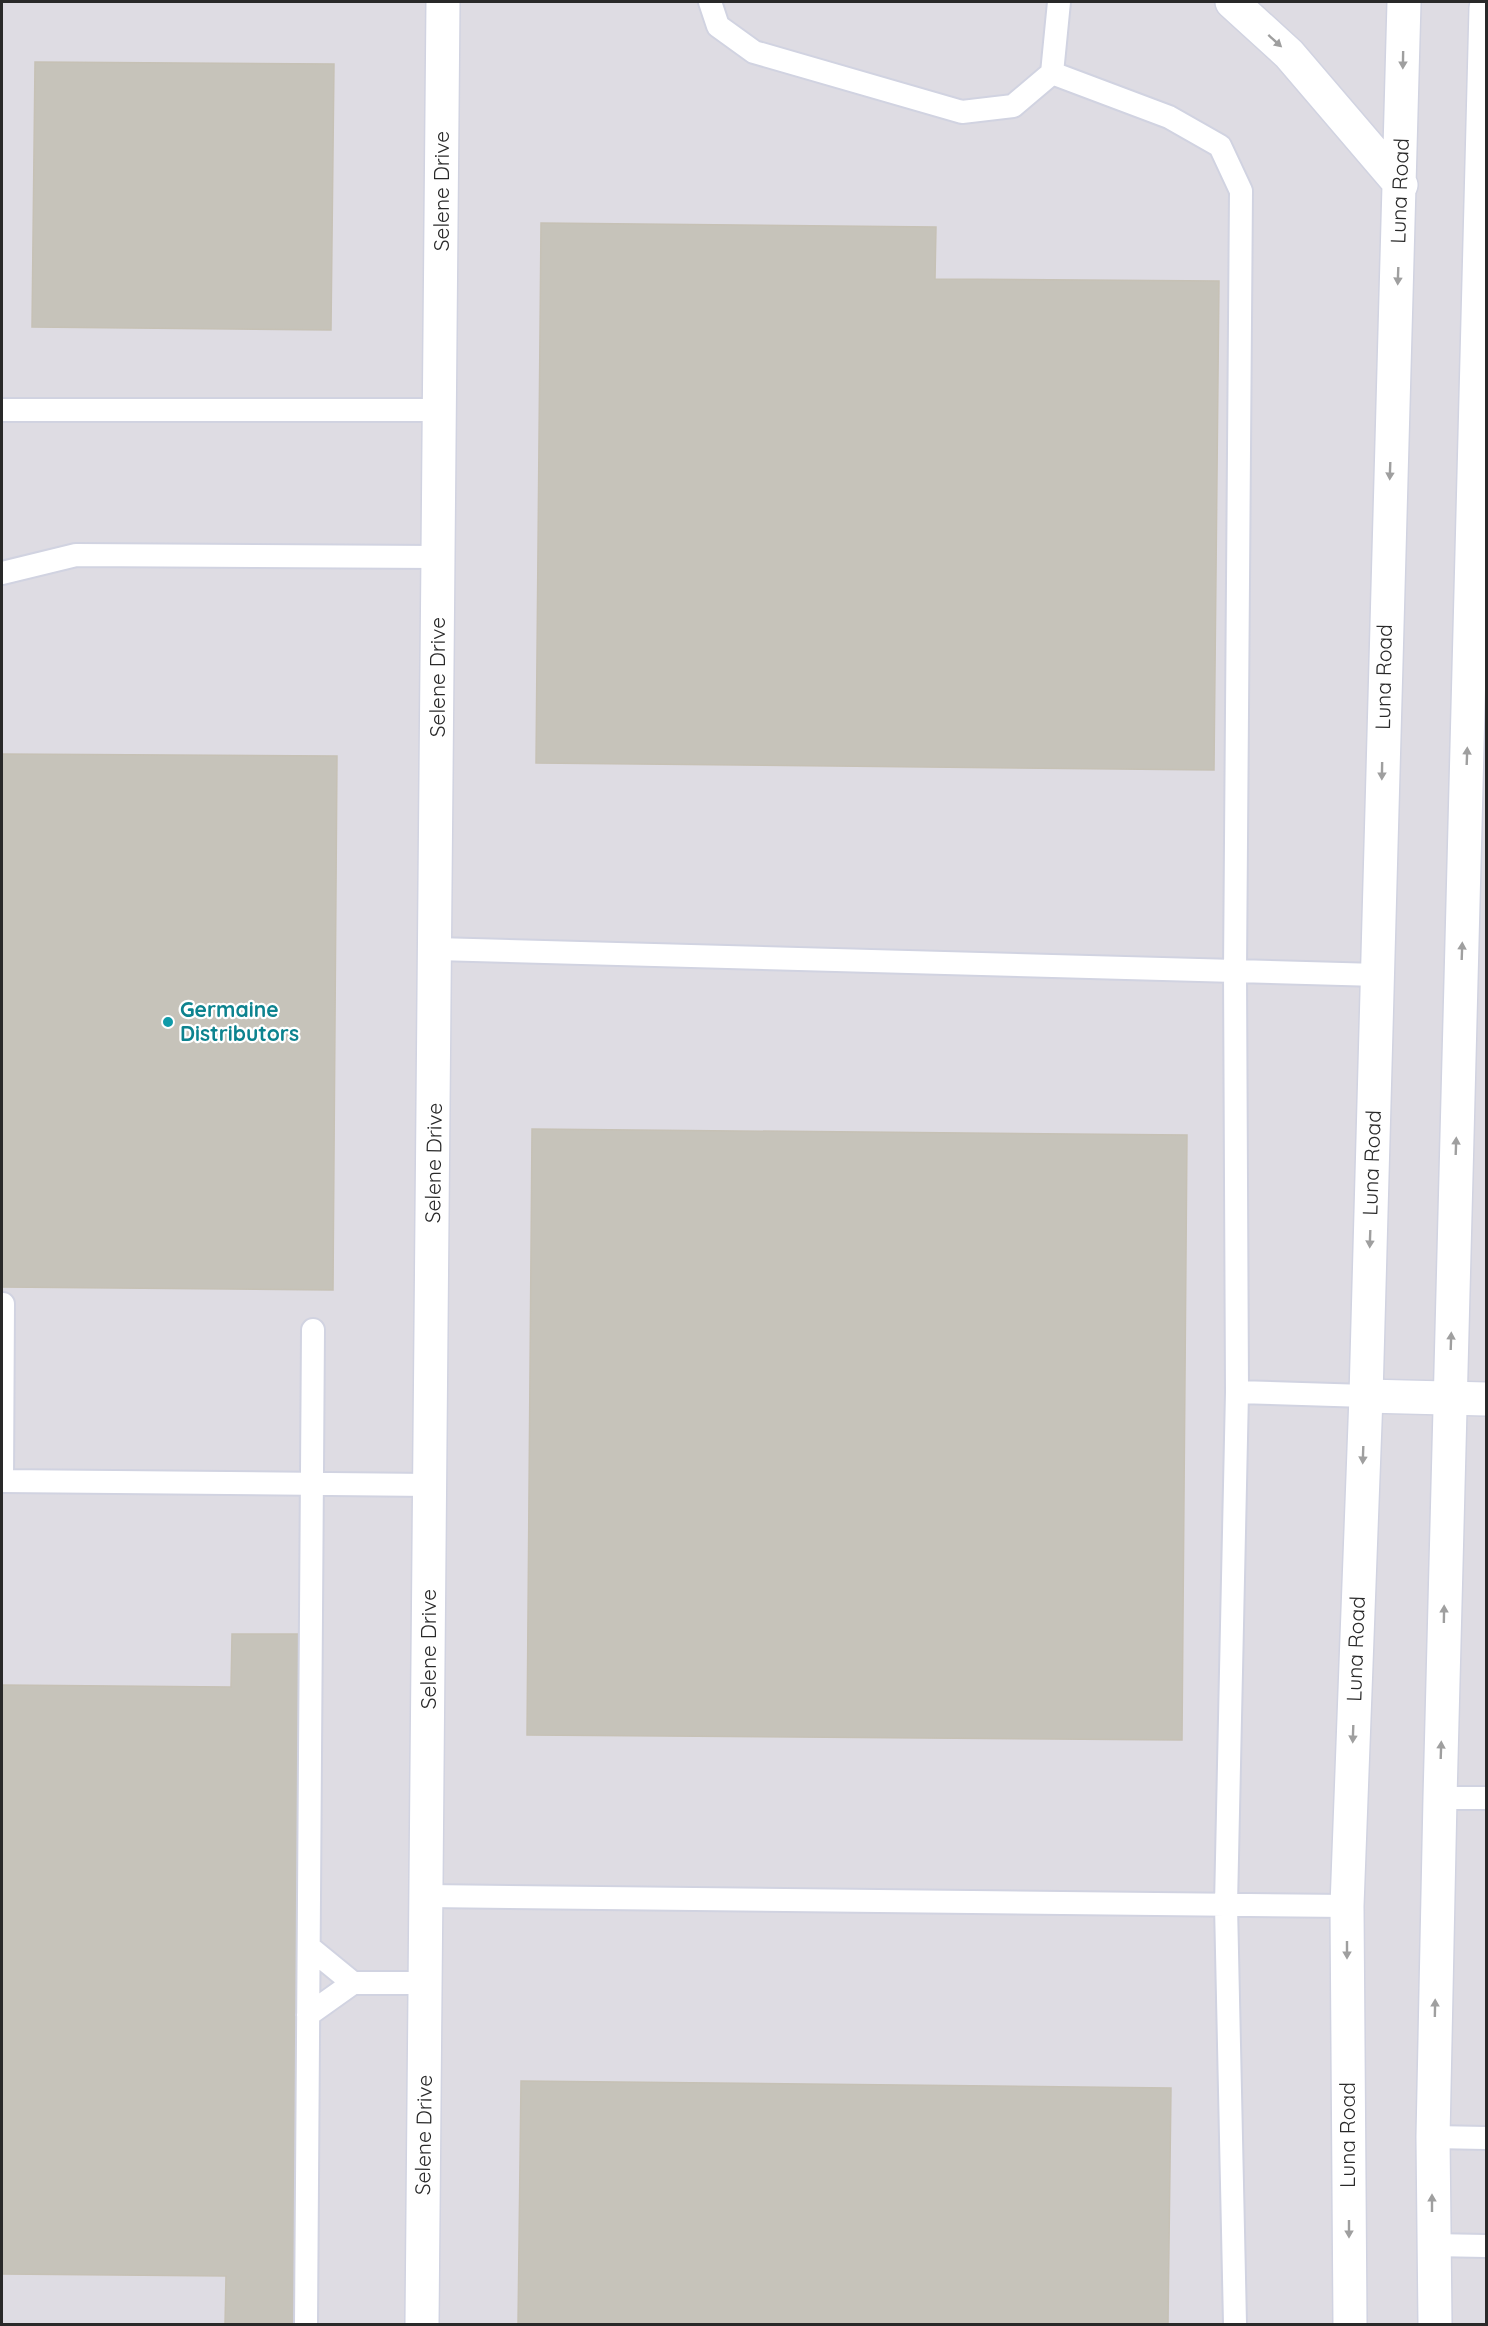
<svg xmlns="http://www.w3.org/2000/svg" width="1488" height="2326" font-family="Quicksand,sans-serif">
  <rect width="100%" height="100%" fill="#eae5db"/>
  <path fill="#dedce3" d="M2,2H1486V2324H2Z"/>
  <path fill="#c6c3ba" stroke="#c6c1b5" stroke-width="1.5" d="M35,62L334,64L331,330L32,327Z
    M541,223L936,227L935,279L1219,281L1214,770L536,763Z
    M2,754L337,756L333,1290L2,1287Z
    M532,1129L1187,1135L1182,1740L527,1735Z
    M232,1634H300L294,2324H225L226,2276L2,2274V1685L231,1687Z
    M521,2081L1171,2088L1168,2324H518Z"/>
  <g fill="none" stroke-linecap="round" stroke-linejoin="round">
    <g stroke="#d1d3e1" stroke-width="26">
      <path id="lane" d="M710,2L718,26L754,52L962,112L1013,106L1052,73L1059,2
        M1052,73L1169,117L1220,146L1241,191L1235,971L1237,1392L1226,1905L1235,2324
        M2,410H440
        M2,573L76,555L439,557
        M436,949L1378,975
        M1237,1392L1366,1396
        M2,1481L431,1485
        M2,1481L3,1304
        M1440,1798H1486
        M427,1896L1347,1906
        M309,1947L353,1983
        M308,2015L353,1983H426
        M1433,2137L1486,2138
        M1432,2245L1486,2246
        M306,2324L313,1330"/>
    </g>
    <g stroke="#d1d3e1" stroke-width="36">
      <path id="street" d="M1366,1396L1486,1399
        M422,2324L443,2"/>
    </g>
    <g stroke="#d1d3e1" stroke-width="36">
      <path id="secondary" d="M1232,2L1289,54L1401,185
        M1350,2324L1347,1906L1366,1396L1404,2
        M1435,2324L1433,2137L1440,1798L1486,8"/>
    </g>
    <use href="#lane" stroke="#fff" stroke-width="22"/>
    <use href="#street" stroke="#fff" stroke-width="33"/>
    <use href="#secondary" stroke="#fff" stroke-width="33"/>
  </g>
  <defs><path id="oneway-solid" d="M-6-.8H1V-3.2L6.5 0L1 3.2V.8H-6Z" transform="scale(1.5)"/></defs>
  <g fill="#9f9f9f">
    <use href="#oneway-solid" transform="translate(1275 41) rotate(42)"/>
    <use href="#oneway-solid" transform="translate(1403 60) rotate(91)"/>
    <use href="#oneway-solid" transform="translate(1398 276) rotate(92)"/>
    <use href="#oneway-solid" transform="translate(1390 471) rotate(92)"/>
    <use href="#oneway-solid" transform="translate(1467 756) rotate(-88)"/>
    <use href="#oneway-solid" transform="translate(1382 771) rotate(91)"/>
    <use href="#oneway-solid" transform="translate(1462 951) rotate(-88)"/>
    <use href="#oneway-solid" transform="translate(1456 1146) rotate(-88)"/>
    <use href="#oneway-solid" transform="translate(1370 1239) rotate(92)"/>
    <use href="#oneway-solid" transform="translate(1451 1341) rotate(-88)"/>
    <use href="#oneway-solid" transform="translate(1363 1455) rotate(92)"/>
    <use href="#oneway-solid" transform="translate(1444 1614) rotate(-89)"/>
    <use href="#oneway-solid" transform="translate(1353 1734) rotate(92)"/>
    <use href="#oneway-solid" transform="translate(1441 1750) rotate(-88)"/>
    <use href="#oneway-solid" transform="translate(1347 1950) rotate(90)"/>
    <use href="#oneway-solid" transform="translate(1435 2008) rotate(-89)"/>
    <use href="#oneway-solid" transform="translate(1432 2203) rotate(-90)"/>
    <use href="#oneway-solid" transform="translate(1349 2229) rotate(90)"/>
  </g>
  <circle fill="#0f9aa8" stroke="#fff" stroke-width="2" cx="168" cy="1022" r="6"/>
  <g text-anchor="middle" stroke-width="4.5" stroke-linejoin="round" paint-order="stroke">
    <g font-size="21" fill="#292929" stroke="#fff">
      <text transform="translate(442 191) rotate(-90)" y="7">Selene Drive</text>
      <text transform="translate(1400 191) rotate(-88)" y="7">Luna Road</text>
      <text transform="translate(438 677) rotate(-90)" y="7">Selene Drive</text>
      <text transform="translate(1384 677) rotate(-89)" y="7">Luna Road</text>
      <text transform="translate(434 1163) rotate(-89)" y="7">Selene Drive</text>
      <text transform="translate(1372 1163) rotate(-88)" y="7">Luna Road</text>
      <text transform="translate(429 1649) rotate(-90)" y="7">Selene Drive</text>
      <text transform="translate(1356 1649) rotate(-88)" y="7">Luna Road</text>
      <text transform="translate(424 2135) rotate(-89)" y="7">Selene Drive</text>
      <text transform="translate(1348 2135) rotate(-90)" y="7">Luna Road</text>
    </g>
    <g font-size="21" font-weight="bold" fill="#0d838f" stroke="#fff" text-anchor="start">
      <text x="180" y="1017">Germaine<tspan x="180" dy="24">Distributors</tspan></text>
    </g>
  </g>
  <rect width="1488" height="2326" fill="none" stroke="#292929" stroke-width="6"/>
</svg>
